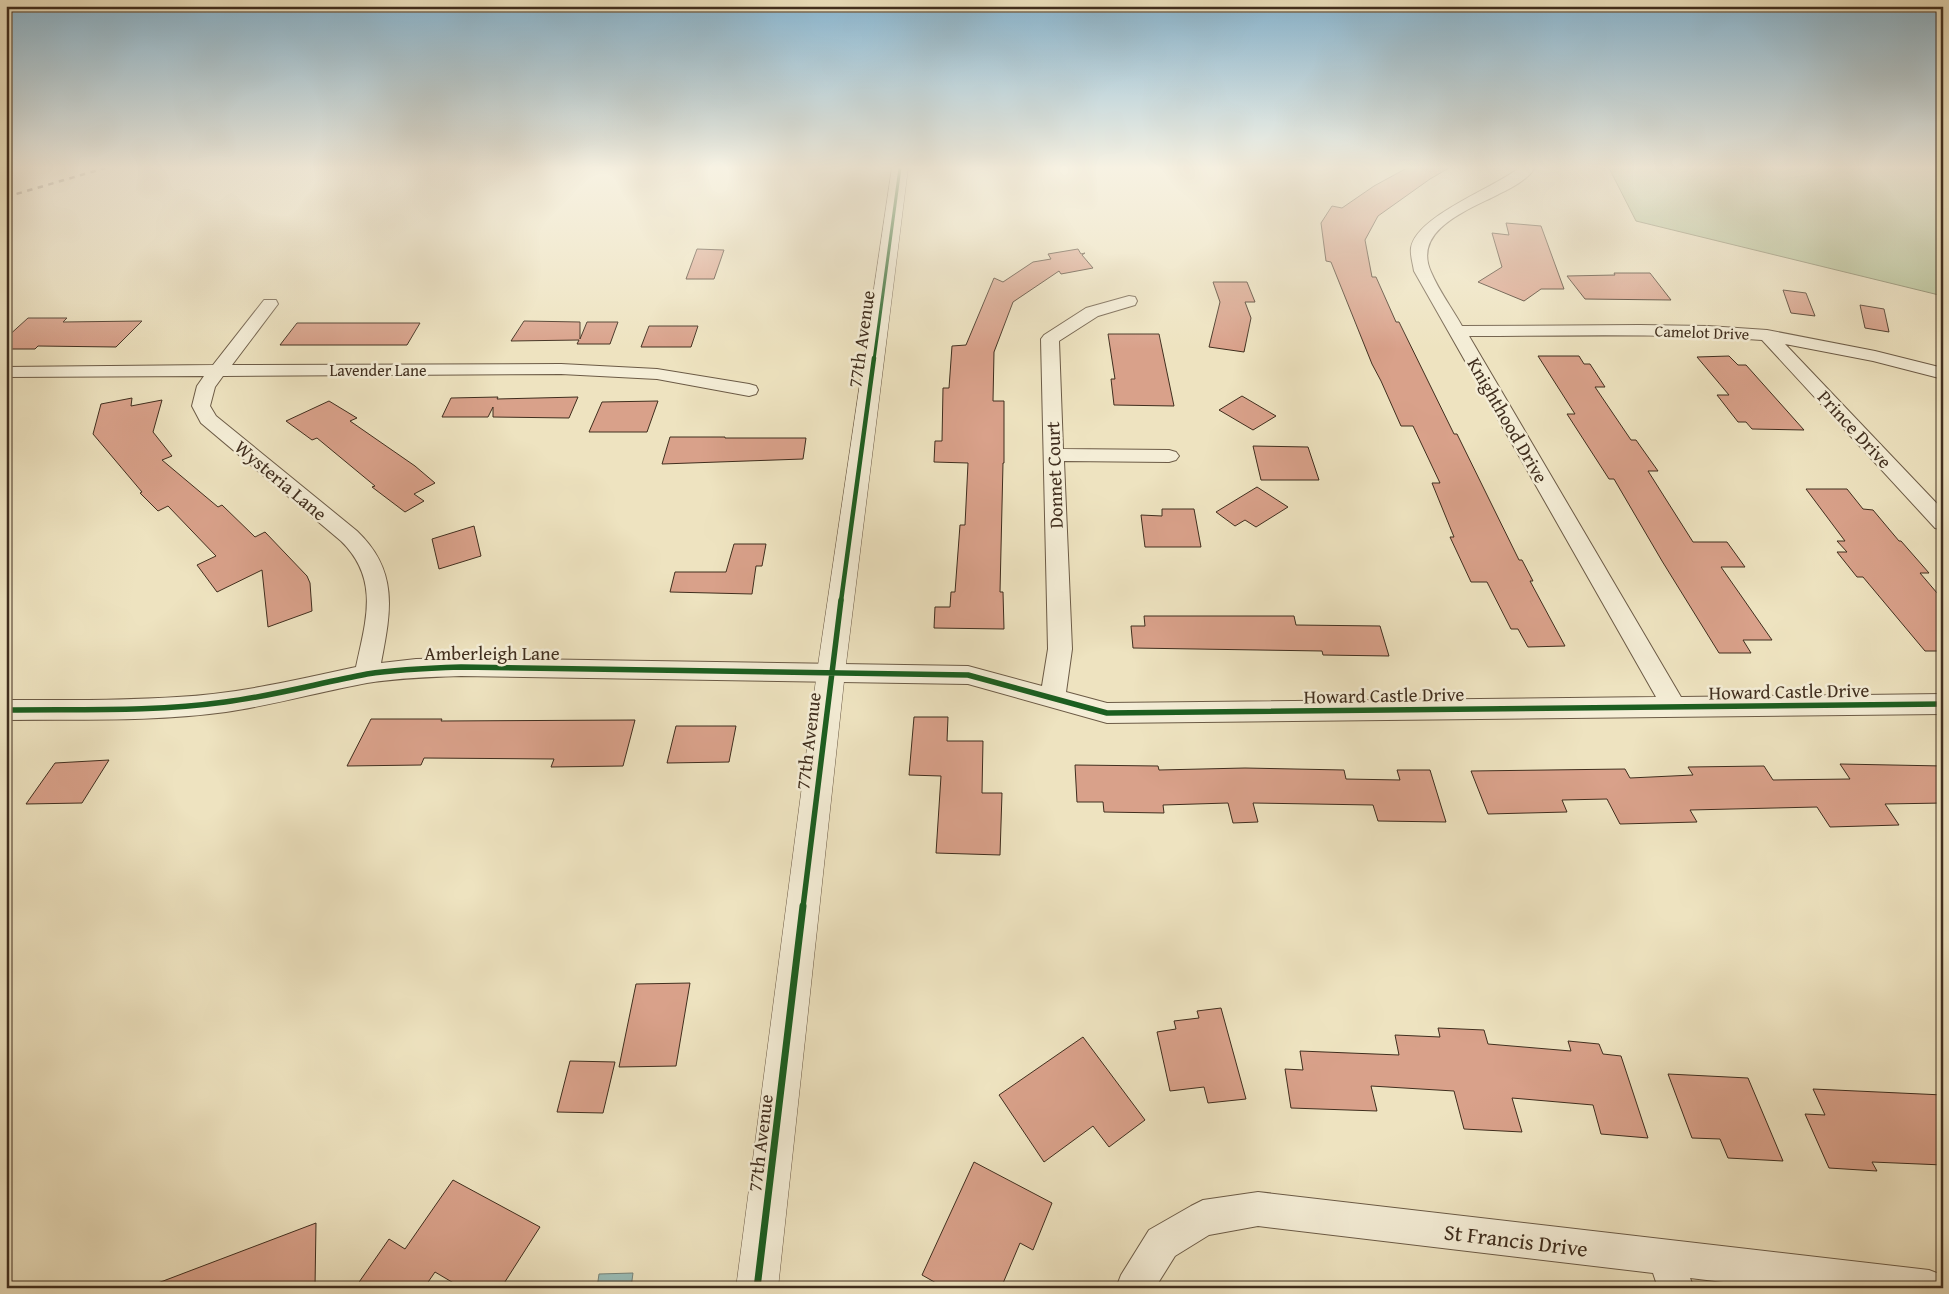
<svg xmlns="http://www.w3.org/2000/svg" width="1949" height="1294" font-family="'Gentium Book Plus',serif">
  <rect width="100%" height="100%" fill="#eee3c0"/>
  <filter id="stains"><feTurbulence type="fractalNoise" baseFrequency=".004" numOctaves="4"/><feColorMatrix values="0 0 0 0 .2 0 0 0 0 .09 0 0 0 0 .02 0 0 0 .5 -.17"/></filter>
  <radialGradient id="worn" r=".72"><stop offset=".6" stop-color="#630" stop-opacity="0"/><stop offset="1" stop-color="#630" stop-opacity=".3"/></radialGradient>
  <path fill="#b3c597" stroke="#7a7a5a" d="M1609,168H1943V296L1636,221Z"/>
  <path fill="#9abdb7" stroke="#76847a" d="M633,1273L631,1288H597L599,1274Z"/>
  <path fill="#d9a18a" stroke="#402e1e" d="M1407,168H1449L1430,179L1378,216L1365,240L1372,277H1376L1396,322H1399L1454,434H1457L1519,560H1522L1533,581H1530L1565,646L1528,647L1518,629H1511L1487,582H1471L1450,537H1454L1432,483H1440L1413,426H1401L1381,381L1372,364L1331,262L1326,261L1321,223L1332,206L1342,208L1374,186Z
    M1506,223L1541,226L1564,289H1541L1524,301L1478,282L1502,267L1492,233L1509,235Z
    M697,249L724,250L714,279H686Z
    M1078,249L1081,254L1085,253L1082,255L1093,268L1061,274L1059,271L1013,302L994,352L993,401H1004V463H1003L1000,592H1003L1004,629L934,628L935,607H950L951,592H955L960,525H965L968,463L934,462L935,441H942L943,388H949L952,346L966,345L994,278L1003,282L1033,262L1051,259L1048,254Z
    M1614,273H1650L1671,300L1585,299L1567,276L1615,275Z
    M1213,282H1247L1255,302H1245L1251,318L1244,352L1209,347L1220,302Z
    M1783,290L1806,293L1815,316L1791,313Z
    M1860,305L1884,309L1889,332L1865,328Z
    M28,318H67L63,322L142,321L116,347L38,346L35,349H6V338Z
    M524,321L580,322V339L587,322H618L610,344H577L579,340L511,341Z
    M297,323H420L407,345H280Z
    M649,326H698L691,347H641Z
    M1108,334H1159L1174,406L1114,405L1111,379H1115Z
    M1538,356H1579L1584,364H1590L1605,387H1595L1631,440H1636L1658,471H1648L1693,542H1727L1745,567H1721L1772,640H1743L1751,653H1719L1662,561L1614,479H1609L1567,414H1575Z
    M1729,356L1738,365H1746L1804,430L1752,429L1746,422H1738L1717,395H1729L1697,357Z
    M1242,396L1276,416L1253,430L1219,410Z
    M498,397L497,399L578,397L569,418L493,417V407L488,417H442L451,398Z
    M132,398L131,406L162,400L153,432L172,456L162,460L218,507L222,505L255,537L265,532L307,576L310,583L312,611L268,627L262,570L217,592L197,565L216,556L168,506L158,511L140,493L142,492L93,434L101,404Z
    M329,401L357,418L350,421L415,466L435,483L414,494L424,501L405,512L372,487L375,486L317,438L312,440L286,421Z
    M658,401L647,432H589L602,402Z
    M670,437H725V438H806L803,459L662,464Z
    M1253,446L1308,447L1319,480H1261Z
    M1257,487L1288,507L1256,527L1245,520L1235,526L1216,512Z
    M1806,489H1847L1863,509L1873,510L1899,541H1901L1929,573H1920L1943,600V651H1925L1863,577H1857L1837,552H1847L1837,541H1845Z
    M1162,509H1194L1201,547H1145L1141,515L1162,516Z
    M474,526L481,556L439,569L432,539Z
    M734,544H766L762,566H756L752,594L670,592L675,572H726Z
    M1144,616H1294L1296,625L1380,626L1389,656L1323,655L1322,651L1133,648L1131,626H1145Z
    M914,717H948L947,741H983L982,793H1002L1000,855L936,853L941,776L909,775Z
    M371,719H442L441,721L635,720L623,766L551,767L554,759L424,758L421,765L347,766Z
    M676,726H736L729,762L667,763Z
    M109,760L82,803L26,804L55,763Z
    M1840,764L1943,766V803L1885,804L1899,825L1830,827L1817,807L1690,810L1697,822L1620,824L1607,799L1562,800L1567,812L1488,814L1471,771L1625,769L1630,778L1693,775L1688,767L1764,766L1773,780L1850,779Z
    M1075,765L1158,766L1159,770L1245,768L1344,770L1346,779L1400,780L1397,770H1430L1446,822L1378,821L1373,805L1253,803L1258,822L1233,823L1228,803L1163,805L1164,813L1104,812L1103,802H1077Z
    M690,983L676,1066L619,1067L636,984Z
    M1221,1008L1246,1099L1208,1103L1204,1087L1170,1091L1157,1032L1176,1029L1174,1021L1199,1018L1197,1011Z
    M1438,1028L1484,1030L1488,1044L1571,1051L1568,1041L1599,1044L1603,1054L1621,1056L1648,1138L1601,1134L1593,1105L1512,1098L1522,1132L1464,1129L1454,1091L1371,1086L1377,1111L1291,1108L1285,1069L1303,1070L1300,1051L1399,1055L1395,1035L1440,1037Z
    M1083,1037L1145,1120L1109,1147L1093,1126L1044,1162L999,1095Z
    M570,1061L615,1062L603,1113L557,1112Z
    M1668,1074L1748,1078L1783,1161L1728,1158L1720,1139L1692,1138Z
    M1813,1089L1943,1095V1165L1872,1162L1877,1171L1829,1168L1805,1114L1825,1115Z
    M974,1162L1052,1203L1033,1250L1020,1243L1001,1288H945L922,1275Z
    M453,1180L540,1227L501,1288H462L435,1272L424,1288H355L389,1239L405,1249Z
    M316,1223L315,1288H151L150,1286Z"/>
  <g fill="none" stroke-linecap="round" stroke-linejoin="round">
    <g stroke="#6c5b46" stroke-width="2">
      <path id="minor" d="M1519,168H1535C1526,181 1511,188 1497,195C1468,210 1412,230 1431,272C1439,291 1452,308 1462,326L1640,325L1708,326L1767,330L1875,351L1943,368V379L1873,361L1785,344L1943,510V530L1935,528L1762,340C1664,333 1566,336 1469,336L1681,697L1943,694V714L1107,723L968,684L461,676C429,677 398,678 367,683C319,692 273,705 226,712C153,722 79,719 6,720V700C63,700 120,701 177,697C237,694 297,680 356,667C366,620 380,579 341,541L201,423L192,406L197,386L204,376L6,377V367L213,365L264,300H276L278,304L232,365L561,364L657,369L749,384L756,386L758,390L756,394L749,396L657,379L561,374L223,376L215,387L210,406L216,416L357,531C399,571 391,611 381,663L416,659L461,658L968,666L1042,686L1048,649L1041,339L1044,335L1086,308L1129,296L1135,297L1137,301L1135,305L1098,316L1059,341L1063,449L1169,450L1176,452L1179,456L1176,460L1169,462L1064,461L1072,649L1066,692L1107,703L1656,697L1414,271C1413,264 1410,255 1411,248C1416,216 1494,188 1519,168Z
        M1258,1192L1929,1270L1942,1275L1943,1288H1773L1690,1278L1694,1288H1658L1653,1273L1258,1226L1209,1235L1175,1256L1155,1288H1116L1121,1275L1149,1230L1191,1206L1203,1200Z"/>
    </g>
    <g stroke="#6c5b46" stroke-width="1">
      <path id="tertiary" d="M892,168H908L845,672L778,1288H736L817,672Z"/>
    </g>
    <use href="#minor" fill="#f4edd6" fill-rule="evenodd"/>
    <use href="#tertiary" fill="#f4edd6" fill-rule="evenodd"/>
    <path stroke="#402e1e" stroke-width="2.5" stroke-dasharray="5.5 5.5" stroke-linecap="butt" d="M6,197L105,168"/>
    <g stroke="#f4edd6" stroke-width="5">
      <path id="cycleway-far3" d="M874,360L900,168"/>
    </g>
    <g stroke="#f4edd6" stroke-width="7">
      <path id="cycleway-far2" d="M841,601L874,358"/>
    </g>
    <g stroke="#f4edd6" stroke-width="9">
      <path id="cycleway-far1" d="M6,710C79,709 153,712 225,702C273,696 319,683 367,674C398,669 429,668 461,667L968,675L1107,713L1943,704
        M803,907L841,600"/>
    </g>
    <g stroke="#f4edd6" stroke-width="10">
      <path id="cycleway" d="M757,1288L803,906"/>
    </g>
    <use href="#cycleway-far3" stroke="#1b5e20" stroke-width="3"/>
    <use href="#cycleway-far2" stroke="#1b5e20" stroke-width="4.5"/>
    <use href="#cycleway-far1" stroke="#1b5e20" stroke-width="5.5"/>
    <use href="#cycleway" stroke="#1b5e20" stroke-width="7"/>
  </g>
  <linearGradient id="sky" x2="0" y2="1"><stop stop-color="#89b8d4"/><stop offset="0.48" stop-color="#f7f2e3"/><stop offset="1" stop-color="#f7f2e3" stop-opacity="0"/></linearGradient>
  <rect width="1949" height="349" fill="url(#sky)"/>
  <g text-anchor="middle" stroke-width="5" stroke-linejoin="round" paint-order="stroke">
    <g font-size="16" fill="#402e1e" stroke="#f4edd6">
      <text transform="translate(1702 332) rotate(2)" y="6">Camelot Drive</text>
      <text x="378" y="376">Lavender Lane</text>
    </g>
    <g font-size="19" fill="#402e1e" stroke="#f4edd6">
      <text transform="translate(861 339) rotate(-82)" y="7">77th Avenue</text>
      <text transform="translate(1508 420) rotate(60)" y="7">Knighthood Drive</text>
      <text transform="translate(1855 429) rotate(47)" y="7">Prince Drive</text>
      <text transform="translate(1054 475) rotate(-92)" y="7">Donnet Court</text>
      <text transform="translate(281 480) rotate(40)" y="7">Wysteria Lane</text>
      <text x="492" y="660">Amberleigh Lane</text>
      <text transform="translate(1789 691) rotate(-1)" y="7">Howard Castle Drive</text>
      <text transform="translate(1384 695) rotate(-1)" y="7">Howard Castle Drive</text>
      <text transform="translate(808 741) rotate(-83)" y="7">77th Avenue</text>
      <text transform="translate(760 1143) rotate(-83)" y="7">77th Avenue</text>
    </g>
    <g font-size="22" fill="#402e1e" stroke="#f4edd6">
      <text transform="translate(1516 1240) rotate(7)" y="8">St Francis Drive</text>
    </g>
  </g>
  <rect width="1949" height="1294" fill="none" stroke="#eee3c0" stroke-width="25"/>
  <rect x="8" y="8" width="1934" height="1279" fill="none" stroke="#402e1e" stroke-width="2.5"/>
  <rect x="12" y="12" width="1924" height="1269" fill="none" stroke="#402e1e"/>
  <rect width="100%" height="100%" filter="url(#stains)"/>
  <rect width="100%" height="100%" fill="url(#worn)"/>
</svg>
